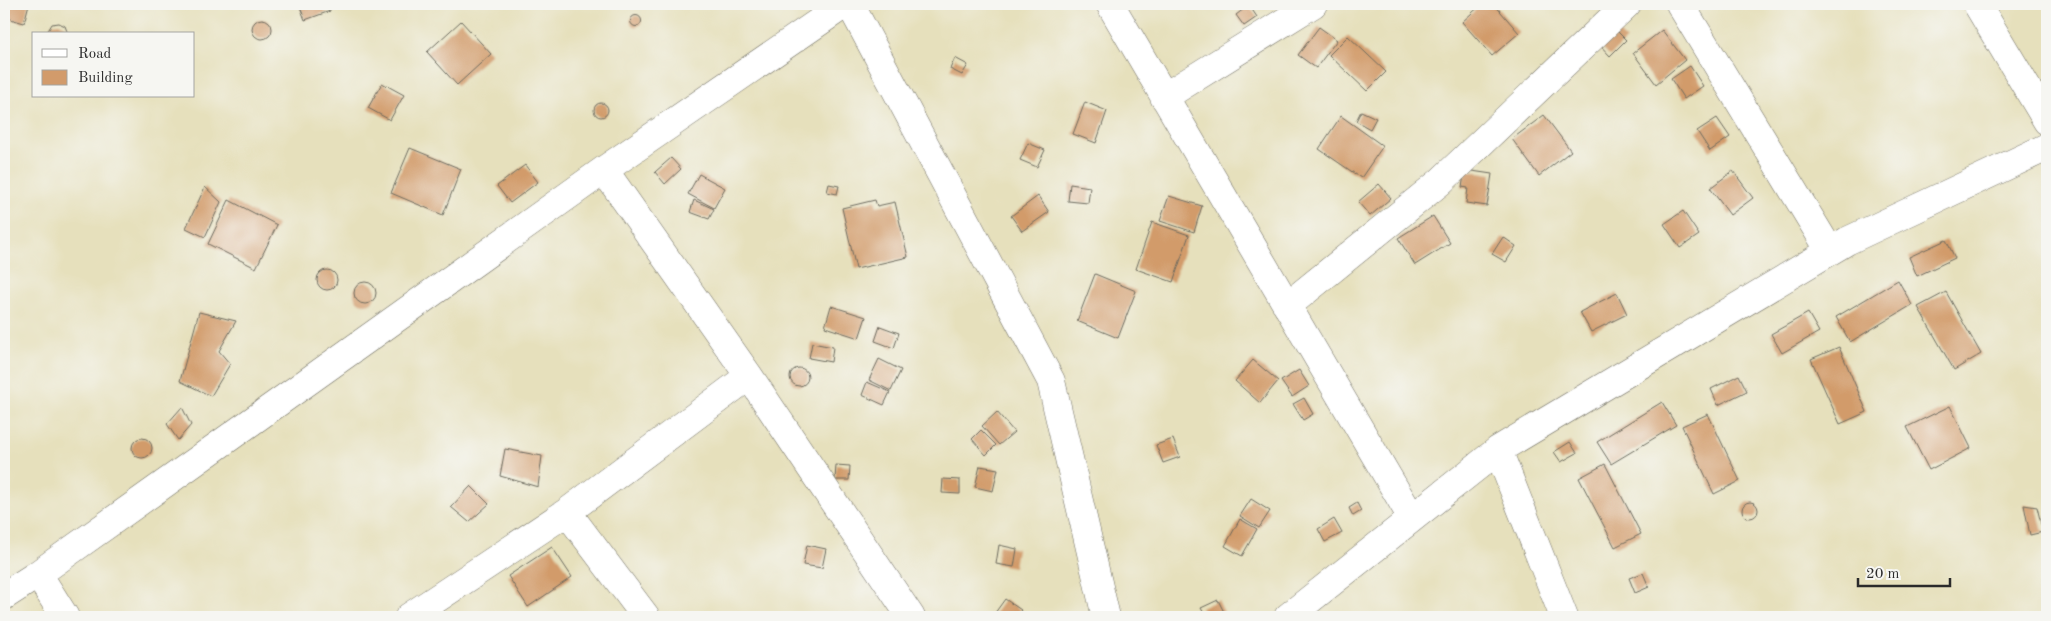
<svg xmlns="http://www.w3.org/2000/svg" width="2051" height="621" font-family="'Old Standard TT',serif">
  <rect width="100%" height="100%" fill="#f6f6f2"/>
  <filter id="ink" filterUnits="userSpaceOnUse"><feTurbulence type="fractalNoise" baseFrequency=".02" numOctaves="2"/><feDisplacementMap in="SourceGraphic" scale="10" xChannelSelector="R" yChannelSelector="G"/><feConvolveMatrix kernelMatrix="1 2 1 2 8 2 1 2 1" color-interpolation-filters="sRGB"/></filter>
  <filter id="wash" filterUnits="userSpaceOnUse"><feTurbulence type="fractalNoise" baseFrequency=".0096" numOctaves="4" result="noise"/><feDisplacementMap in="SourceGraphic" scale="20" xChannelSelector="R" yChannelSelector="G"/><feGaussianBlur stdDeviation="1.12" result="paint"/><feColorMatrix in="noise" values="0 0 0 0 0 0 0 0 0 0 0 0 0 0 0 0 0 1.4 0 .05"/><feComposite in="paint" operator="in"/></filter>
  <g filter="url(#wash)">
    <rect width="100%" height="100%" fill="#e6e0bc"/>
    <g id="blocks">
      <path fill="#d29b6b" d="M4,4H29L24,23L4,17Z
        M299,4H328L330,11L305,20Z
        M1482,4H1494L1519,33L1492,56L1462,22Z
        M1249,5L1257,17L1244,26L1236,15Z
        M630.5 21a5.5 5.5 0 1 1 11 0a5.5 5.5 0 1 1-11 0Z
        M252 29a10 10 0 1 1 20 0a10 10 0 1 1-20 0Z
        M461,21L491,54L457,85L427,52Z
        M59,23L65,26L68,34H46L52,24Z
        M1319,27L1337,40L1316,68L1298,55Z
        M1614,28L1626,40L1610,56L1598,43Z
        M1662,30L1685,60L1656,84L1633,53Z
        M1348,36L1386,72L1367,91L1329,55Z
        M955,58L968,65L962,75L950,69Z
        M1690,66L1703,86L1684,99L1671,79Z
        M382,83L404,95L390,120L368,108Z
        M1085,102L1107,111L1096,143L1073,134Z
        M594 110a7 7 0 1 1 14 0a7 7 0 1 1-14 0Z
        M1361,111L1376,118L1370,129L1356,121Z
        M1544,115L1571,151L1539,176L1512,139Z
        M1341,116L1383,146L1361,178L1319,149Z
        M1717,118L1730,137L1710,151L1697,131Z
        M1028,143L1045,150L1037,167L1020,160Z
        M410,148L461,169L443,215L391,193Z
        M671,158L681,169L665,184L655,172Z
        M525,165L538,182L510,203L497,186Z
        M1465,170L1492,174L1487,206L1466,203L1468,188L1462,187Z
        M1733,171L1753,198L1730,215L1710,188Z
        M699,174L725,188L714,208L688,194Z
        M829,184L839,186L837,194L827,192Z
        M1070,184L1090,187L1088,203L1068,201Z
        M1379,184L1391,198L1370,216L1358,202Z
        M205,187L221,202L205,237L186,228Z
        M1038,196L1049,212L1022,231L1011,216Z
        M1169,196L1202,206L1194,232L1160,221Z
        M229,200L277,225L256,268L208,244Z
        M694,200L714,209L709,219L690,212Z
        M875,200L877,206L895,202L908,257L856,269L842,208Z
        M1683,211L1699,235L1680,248L1664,224Z
        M1433,216L1450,243L1415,265L1398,238Z
        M1152,222L1189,235L1173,282L1136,269Z
        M1503,237L1516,246L1506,262L1492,254Z
        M1946,240L1955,258L1917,276L1909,257Z
        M317 280a10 10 0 1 1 20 0a10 10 0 1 1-20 0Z
        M1095,274L1136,291L1118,338L1077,321Z
        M1898,280L1912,305L1850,342L1836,317Z
        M354 293a11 11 0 1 1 22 0a11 11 0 1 1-22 0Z
        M1946,292L1981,354L1954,370L1918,307Z
        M1617,293L1627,314L1591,332L1580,312Z
        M831,306L866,317L859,338L825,327Z
        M199,312L236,321L219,351L230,364L211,396L180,381Z
        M1808,313L1819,332L1782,353L1771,334Z
        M880,326L899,333L894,348L875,341Z
        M812,343L833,347L831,362L809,358Z
        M1839,347L1867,412L1840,424L1811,359Z
        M879,359L901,370L891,391L869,380Z
        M1253,360L1278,381L1260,403L1235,381Z
        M790 377a9 9 0 1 1 18 0a9 9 0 1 1-18 0Z
        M1299,370L1309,386L1292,397L1281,381Z
        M1739,375L1747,391L1718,405L1711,389Z
        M867,382L890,392L884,405L862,395Z
        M1304,398L1313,414L1303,420L1293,404Z
        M1662,402L1676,425L1611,464L1597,442Z
        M1950,406L1971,448L1929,470L1907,427Z
        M182,407L191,425L178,440L167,424Z
        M997,412L1014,432L999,445L982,426Z
        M1708,414L1740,481L1714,494L1682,426Z
        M981,430L996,445L986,455L972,439Z
        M132 448a10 10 0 1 1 20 0a10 10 0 1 1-20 0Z
        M1173,439L1180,457L1163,463L1156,445Z
        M1570,442L1577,453L1561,462L1554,452Z
        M505,449L542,456L538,487L500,476Z
        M1605,464L1641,534L1615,547L1579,478Z
        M836,465L850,466L849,480H835Z
        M980,466L998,469L993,491L975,487Z
        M943,479L960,480V494L942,493Z
        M471,486L489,504L469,522L451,507Z
        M1251,499L1270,511L1259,528L1240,516Z
        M1742 510a8 8 0 1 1 16 0a8 8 0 1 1-16 0Z
        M1357,503L1361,511L1353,516L1349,508Z
        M2024,505L2037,507L2043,532L2030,535Z
        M1240,519L1257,529L1242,556L1225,546Z
        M1334,519L1342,533L1325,542L1318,529Z
        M807,545L826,549L822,568L803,565Z
        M999,545L1017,549L1014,567L996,564Z
        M552,547L572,577L528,607L508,576Z
        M1643,573L1649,587L1635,593L1629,578Z
        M1005,599L1021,610L1016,617H992Z
        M1218,600L1224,612L1212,617H1206L1201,608Z"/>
    </g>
  </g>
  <g filter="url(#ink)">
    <use href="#blocks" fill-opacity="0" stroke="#6c6a5e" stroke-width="1"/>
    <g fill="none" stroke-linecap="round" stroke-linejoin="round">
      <g stroke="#6c6a5e" stroke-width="29">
        <path id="minor" d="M850,4L1051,381L1106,617
          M1110,4L1412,518
          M1680,4L1830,251
          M1977,4L2047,121
          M1164,97L1313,4
          M604,170L749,376L911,617
          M1287,306L1440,182L1627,4
          M1498,450L1564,617
          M567,512L646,617
          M38,574L65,617
          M4,596L38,574L604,170L845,4
          M409,617L567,512L749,376
          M1288,617L1498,450L1847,241L2047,147"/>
      </g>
      <use href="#minor" stroke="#fff" stroke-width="28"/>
    </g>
  </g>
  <rect width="2051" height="621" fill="none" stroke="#f6f6f2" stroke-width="20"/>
  <rect x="32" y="32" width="162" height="65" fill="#f6f6f2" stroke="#a5a5a2"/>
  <rect x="42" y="49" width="25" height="8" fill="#ffffff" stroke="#a5a5a2"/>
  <text x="78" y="58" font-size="15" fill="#2b2b2b">Road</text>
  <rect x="42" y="70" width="25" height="15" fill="#d29b6b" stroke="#a5a5a2"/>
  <text x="78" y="82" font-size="15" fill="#2b2b2b">Building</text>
  <path d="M1858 578v8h92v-8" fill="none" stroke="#2b2b2b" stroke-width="2.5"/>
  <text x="1866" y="578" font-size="15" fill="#2b2b2b" stroke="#f6f6f2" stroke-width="4" paint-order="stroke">20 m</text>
</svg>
